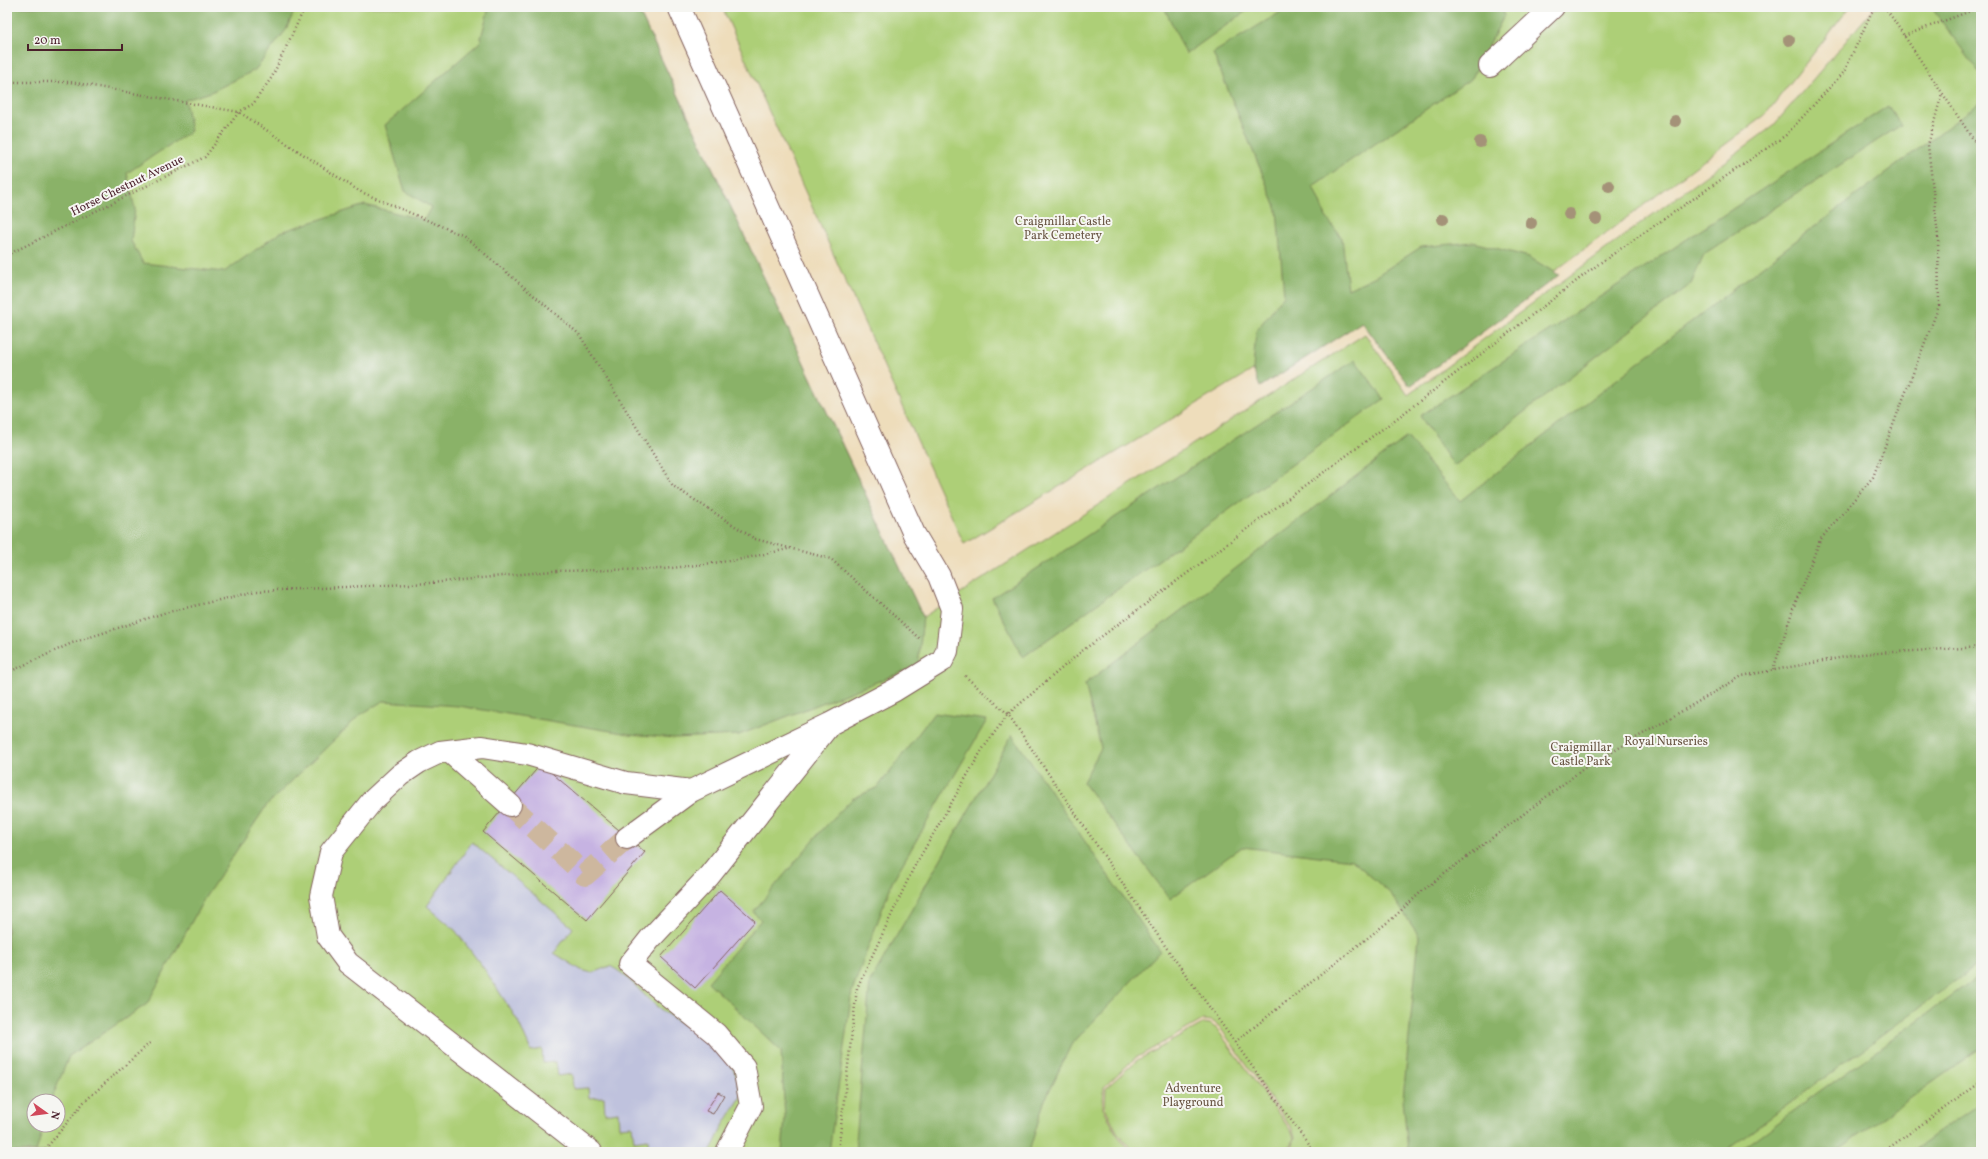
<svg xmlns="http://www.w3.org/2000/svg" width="1988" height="1159" font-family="Vollkorn,serif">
  <rect width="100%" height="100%" fill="#f6f6f2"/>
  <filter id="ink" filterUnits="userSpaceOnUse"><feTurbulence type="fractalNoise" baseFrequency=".025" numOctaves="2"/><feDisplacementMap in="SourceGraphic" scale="8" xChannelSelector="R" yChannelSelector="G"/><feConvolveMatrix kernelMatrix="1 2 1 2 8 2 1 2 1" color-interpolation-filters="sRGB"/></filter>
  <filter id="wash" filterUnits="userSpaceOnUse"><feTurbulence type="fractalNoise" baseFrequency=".012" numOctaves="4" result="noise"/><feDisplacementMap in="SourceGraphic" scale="16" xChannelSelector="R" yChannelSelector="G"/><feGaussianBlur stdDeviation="0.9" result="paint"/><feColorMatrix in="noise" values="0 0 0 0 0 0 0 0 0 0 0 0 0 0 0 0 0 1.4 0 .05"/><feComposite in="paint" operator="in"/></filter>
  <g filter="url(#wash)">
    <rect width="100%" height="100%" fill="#edb"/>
    <path fill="#bfc2dd" d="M531,729L791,1152H442L210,904Z"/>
    <path fill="#adcf77" stroke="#7c7751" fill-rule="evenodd" d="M7,7H637L923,617L1365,334L1408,395L1773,126L1875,7H1981V1152H1284L1293,1145L1295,1137L1292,1129L1219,1026L1212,1021L1203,1020L1134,1059L1104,1087L1103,1107L1116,1133L1131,1152H710L724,1124L741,1097C739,1090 738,1081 735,1073C722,1040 679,1026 654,1004C639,991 628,975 610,966L592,973L581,970L554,953L573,928L472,842L427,906L455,930L485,970L518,1021L531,1051L542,1049L543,1063L556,1062L558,1076L572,1074L573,1089L588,1088L589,1098L604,1097L605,1114L618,1112L619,1127L632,1126L634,1141L648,1139L649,1152H7ZM34,1101H58V1125H34Z
      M722,7H1850L1765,115L1412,377L1361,305L964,544Z
      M1204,1023L1210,1024L1217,1029L1291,1131L1294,1137L1292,1144L1281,1152H1134L1117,1132L1105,1107L1106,1088L1136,1061Z"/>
    <path fill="#8ab268" stroke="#6a684a" d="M7,7H296L286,30L255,70L211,92L185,100L191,131L127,173L135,209L131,241L143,263L224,272L281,232L365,205L424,220L431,207L405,191L385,125L480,42L489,7H637L923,617L918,666L739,735L675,738L629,734L459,706L383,701L360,715L267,805L204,899L147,1004L69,1056L51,1101H34V1125H44L36,1152H7Z
      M1164,7H1252L1186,54Z
      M1289,7H1502L1504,16L1472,78L1313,186L1326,217L1342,238L1348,289L1376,276L1421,247L1473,242L1529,257L1559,275L1410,386L1362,322L1260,387L1253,369L1256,331L1284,295L1277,210L1213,53Z
      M1931,7H1981V75Z
      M1981,102V962L1724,1152H1408L1403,1098L1419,936L1391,894L1352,860L1242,847L1170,899L1083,782L1101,748L1085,684L1407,437L1460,501L1790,245Z
      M1888,106L1901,125L1704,254L1691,284L1454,466L1420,416Z
      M1355,360L1384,399L1023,657L992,598Z
      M934,713L987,720L893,880L852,991L829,1152H782L785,1118L781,1051L708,982L761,920L753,912L822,830L852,799L878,787Z
      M1012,735L1160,951L1071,1045L1044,1102L1029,1152H855L870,982Z
      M1981,974V1048L1835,1152H1738Z
      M1981,1102V1152H1911Z"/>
    <g id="blocks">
      <path fill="#c6b3e2" d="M541,764L645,852L587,920L483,832Z
        M720,890L755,921L695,988L661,957Z
        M718,1092L724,1095L713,1114L706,1111Z"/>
    </g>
  </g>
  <g filter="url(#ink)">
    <use href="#blocks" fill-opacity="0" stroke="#83625d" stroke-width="1"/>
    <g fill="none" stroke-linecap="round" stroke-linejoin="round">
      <path stroke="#cdb79e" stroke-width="22" stroke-dasharray="22 11" stroke-linecap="butt" d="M510,805L585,875L627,838"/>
      <g stroke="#83625d" stroke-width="24">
        <path id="minor" d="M679,7L914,534L939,576L952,609L947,651L942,661L895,690L830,724
          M1490,66L1553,7
          M449,751L510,805
          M627,838L691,791
          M591,1152L348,963L328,936L321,896L331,852L372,801L400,775L419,762L440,752L482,747L527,754L626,783L691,791L830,724L709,876L650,939L630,964L716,1034L744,1067L751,1106L727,1152"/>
      </g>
      <path stroke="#83625d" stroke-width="2.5" stroke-dasharray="1 3" stroke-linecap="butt" d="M1885,7L1981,151
        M1904,36L1981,7
        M7,82H70L239,112L359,191L464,236L579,334L673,486L755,539L831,559L920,639
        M7,255L205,157L239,112L253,104L272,77L305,7
        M1773,670L1793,609L1820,540L1873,477L1939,306L1938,236L1928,145L1942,93
        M7,673L72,643L164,613L257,591L431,583L553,571L664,569L737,560L788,549
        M965,676L1008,714L1163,943L1314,1152
        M1235,1042L1393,918L1422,891L1583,769L1742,676L1861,654L1981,647
        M43,1152L84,1102L151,1042
        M838,1152L857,988L913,869L982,750L1008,714L1082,651L1404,413L1600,263L1786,135L1844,72L1874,7
        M1883,1152L1981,1082"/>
      <use href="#minor" stroke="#fff" stroke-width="22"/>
    </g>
    <g fill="#a49278">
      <circle cx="1789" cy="40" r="6"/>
      <circle cx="1675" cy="121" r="6"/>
      <circle cx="1480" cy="142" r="6"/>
      <circle cx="1609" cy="186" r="6"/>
      <circle cx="1569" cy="214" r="6"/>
      <circle cx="1443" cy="219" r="6"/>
      <circle cx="1596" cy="219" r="6"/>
      <circle cx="1531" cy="223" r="6"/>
    </g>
  </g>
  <g text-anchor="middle" stroke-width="4" stroke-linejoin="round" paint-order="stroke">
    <g font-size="12" fill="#4a1f2b" stroke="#f6f6f2">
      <text transform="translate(127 185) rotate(-26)" y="4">Horse Chestnut Avenue</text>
    </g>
    <g font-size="12" fill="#685442" stroke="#f6f6f2">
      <text x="1063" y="225">Craigmillar Castle<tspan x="1063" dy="14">Park Cemetery</tspan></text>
      <text x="1666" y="745">Royal Nurseries</text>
      <text x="1581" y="751">Craigmillar<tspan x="1581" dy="14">Castle Park</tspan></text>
      <text x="1193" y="1092">Adventure<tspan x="1193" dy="14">Playground</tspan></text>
    </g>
  </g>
  <rect width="1988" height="1159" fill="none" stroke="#f6f6f2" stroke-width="24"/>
  <g transform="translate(46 1113) rotate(104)"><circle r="19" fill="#f6f6f2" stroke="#b1a0a2"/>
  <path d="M0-3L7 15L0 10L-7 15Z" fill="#d1495b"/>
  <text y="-6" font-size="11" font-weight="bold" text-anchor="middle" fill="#4a1f2b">N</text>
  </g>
  <path d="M28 44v6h94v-6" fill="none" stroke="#4a1f2b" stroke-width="2"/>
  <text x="34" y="44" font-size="12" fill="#4a1f2b" stroke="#f6f6f2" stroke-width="3" paint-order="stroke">20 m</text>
</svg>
